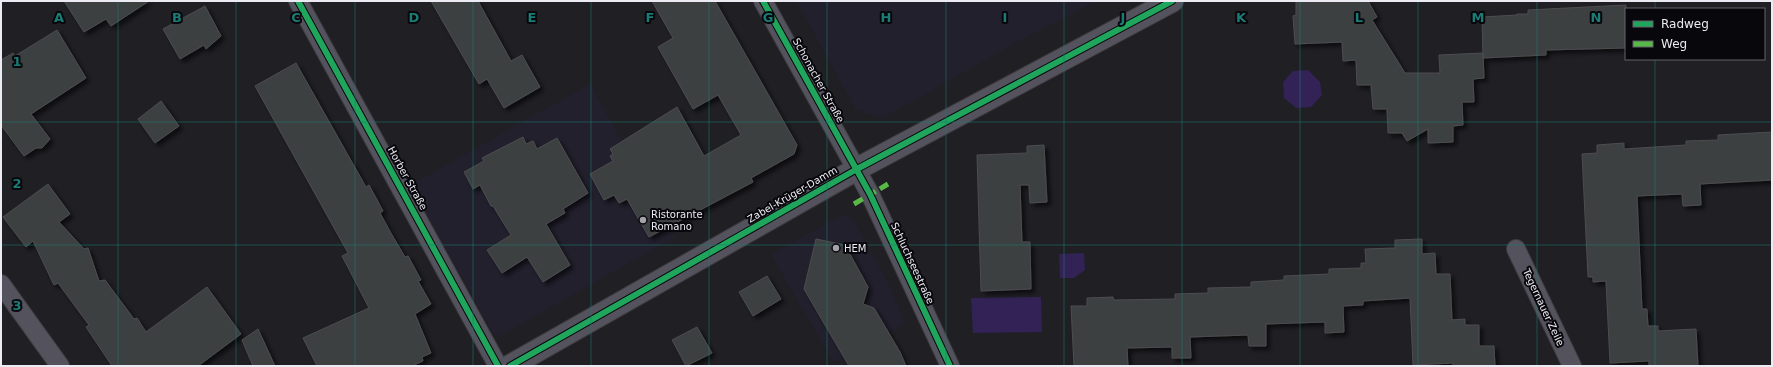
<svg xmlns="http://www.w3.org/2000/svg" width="1773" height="367" font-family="'DejaVu Sans',sans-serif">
  <defs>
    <filter id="shadow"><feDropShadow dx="3.5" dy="3.5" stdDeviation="2" flood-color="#0009"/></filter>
  </defs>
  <rect width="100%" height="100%" fill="#201f24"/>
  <path fill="#23202e" d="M796,1H1096L1015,43L883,118L856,110Z
    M590,84L675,237L496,338L410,185Z
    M841,215L852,218L886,279L905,323L834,363L771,255Z"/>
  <path fill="#322255" d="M1308,70L1320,82L1322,95L1311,107L1296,108L1284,98L1283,82L1293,71Z
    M1084,253L1085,270L1074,278H1060L1059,254Z
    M1041,297L1042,332L973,333L971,298Z"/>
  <path fill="#3d3f41" stroke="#4c4d4f" filter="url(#shadow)" d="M64,1H149L111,26L106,19L84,32Z
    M431,1H478L511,61L522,55L540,87L504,108L487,79L479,84Z
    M652,1H715L797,145L794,154L751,178L753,182L649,237L627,199L619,203L614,195L604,200L590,174L613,161L610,156L613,154L610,149L677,107L704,156L741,135L718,95L693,109L658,47L673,38Z
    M1296,1H1368L1377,17L1372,20L1405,73H1440L1439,55L1483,53L1484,78L1473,79L1474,102H1462L1463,125L1453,126V142L1428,143V129L1407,141L1402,133H1388L1387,109H1373L1371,85H1357L1356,60L1343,61L1342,42L1295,44L1293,16L1296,15Z
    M1626,5V48L1546,50V55L1483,58L1482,17L1517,15V14H1528V10Z
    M205,6L221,36L206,49L204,45L180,59L163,29Z
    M57,30L86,78L31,114L50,139L42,148H36L24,156L1,125V60L13,53L15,56Z
    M296,63L366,187L369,185L383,211L380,213L392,235L405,257L408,256L421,280L418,281L431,304L415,314L431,353L422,357L423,361L412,366H317L303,338L369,308L342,256L348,253L255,86Z
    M161,101L179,126L155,143L138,119Z
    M1772,132V180L1700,184L1701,205L1683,206L1682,194L1637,196L1642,309H1647L1648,326H1658V331L1696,329L1698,366H1649V361L1610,363L1606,281L1593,282V277H1588L1582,154L1597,153V145L1624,143V149L1686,145V141L1718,140V135Z
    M523,137L526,144L533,141L537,149L557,138L588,193L563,209L565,213L546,224L570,265L543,282L527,257L502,273L487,250L511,235L493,206H491L480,185L473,189L464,172L484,161L482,158Z
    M1044,145L1047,202L1030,203L1029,185H1020L1022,242H1030L1031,289L981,291L977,155L1027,153V146Z
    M48,184L70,214L59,222L84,249L88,248L99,281L105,280L134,319L137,318L146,332L207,287L241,334L198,366H112L86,327L89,325L58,283L54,285L33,241L26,247L3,217Z
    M816,239L845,245L868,287L863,304L874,308L900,352L906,366H849L804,289Z
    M1422,239V254L1435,253L1436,274H1450L1452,320L1465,319V325H1479V346H1494L1495,366H1453V363L1413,365L1410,298L1363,301V305L1343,306L1344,332L1325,333V322L1266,324V346H1249L1248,335L1190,337L1191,358H1172V347L1127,348L1128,366H1074L1071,306H1087V298L1113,297L1114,300L1175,299V294L1208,293V288L1251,287V282L1284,280V276L1329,274V269L1361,268V263H1366L1365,249L1395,248V240Z
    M767,276L781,299L753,316L739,292Z
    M697,327L712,353L686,366L672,340Z
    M258,329L275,366H253L242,340Z"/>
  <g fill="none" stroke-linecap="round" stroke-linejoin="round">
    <g stroke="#3d3c40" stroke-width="20">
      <path id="minor" d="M298,1L498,366
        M763,1L870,194L950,366
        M1516,249L1572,366
        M1,284L60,366"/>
    </g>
    <g stroke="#3d3c40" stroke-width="24">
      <path id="tertiary" d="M510,366L857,169L1172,1"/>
    </g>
    <use href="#minor" stroke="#54525c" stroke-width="18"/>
    <use href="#tertiary" stroke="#54525c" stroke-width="22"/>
    <path stroke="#58b947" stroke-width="5" stroke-dasharray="10 5" stroke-linecap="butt" d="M854,204L888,184"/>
    <g stroke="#08070c" stroke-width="8">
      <path id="cycleway" d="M298,1L498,366
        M763,1L870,194L950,366
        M510,366L857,169L1172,1"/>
    </g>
    <use href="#cycleway" stroke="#20a55d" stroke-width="6"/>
  </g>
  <path fill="none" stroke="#1a7c75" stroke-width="1" stroke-opacity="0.55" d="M118,1V366M236,1V366M355,1V366M473,1V366M591,1V366M709,1V366M827,1V366M946,1V366M1064,1V366M1182,1V366M1300,1V366M1418,1V366M1537,1V366M1655,1V9M1655,59V366M1,122H1772M1,245H1772"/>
  <g fill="#a5a3aa" stroke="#08070c" stroke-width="1.5">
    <circle cx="643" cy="220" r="4"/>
    <circle cx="836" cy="248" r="4"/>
  </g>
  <g text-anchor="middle" stroke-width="4" stroke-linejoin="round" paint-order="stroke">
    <g font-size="10" fill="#eceaf2" stroke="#08070c">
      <text transform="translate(819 80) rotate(61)" y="4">Schonacher Straße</text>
      <text transform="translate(408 178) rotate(61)" y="4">Horber Straße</text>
      <text transform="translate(792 194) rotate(-30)" y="4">Zabel-Krüger-Damm</text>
      <text transform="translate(913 263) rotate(65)" y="4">Schluchseestraße</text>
      <text transform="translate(1544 307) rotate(65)" y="4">Tegernauer Zeile</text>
    </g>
    <g font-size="10" fill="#eceaf2" stroke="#08070c" text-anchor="start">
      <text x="651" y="218">Ristorante<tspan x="651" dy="12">Romano</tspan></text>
      <text x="844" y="252">HEM</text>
    </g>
  </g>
  <g font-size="13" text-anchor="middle" font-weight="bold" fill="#1a7c75" stroke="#08070c" stroke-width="4" stroke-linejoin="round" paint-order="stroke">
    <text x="59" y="22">A</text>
    <text x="177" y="22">B</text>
    <text x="296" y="22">C</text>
    <text x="414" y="22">D</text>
    <text x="532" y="22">E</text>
    <text x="650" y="22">F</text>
    <text x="768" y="22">G</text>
    <text x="886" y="22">H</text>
    <text x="1005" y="22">I</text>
    <text x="1123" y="22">J</text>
    <text x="1241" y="22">K</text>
    <text x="1359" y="22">L</text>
    <text x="1478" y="22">M</text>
    <text x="1596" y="22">N</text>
    <text x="17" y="66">1</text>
    <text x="17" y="188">2</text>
    <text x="17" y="310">3</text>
  </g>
  <rect width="1773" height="367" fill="none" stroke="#eceaf2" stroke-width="4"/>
  <rect x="1625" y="8" width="140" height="52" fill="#08070c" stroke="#636268"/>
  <rect x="1633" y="21" width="20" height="6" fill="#20a55d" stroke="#636268"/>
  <text x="1661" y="28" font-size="12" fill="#eceaf2">Radweg</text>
  <rect x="1633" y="41" width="20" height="6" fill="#58b947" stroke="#636268"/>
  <text x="1661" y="48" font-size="12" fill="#eceaf2">Weg</text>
</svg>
